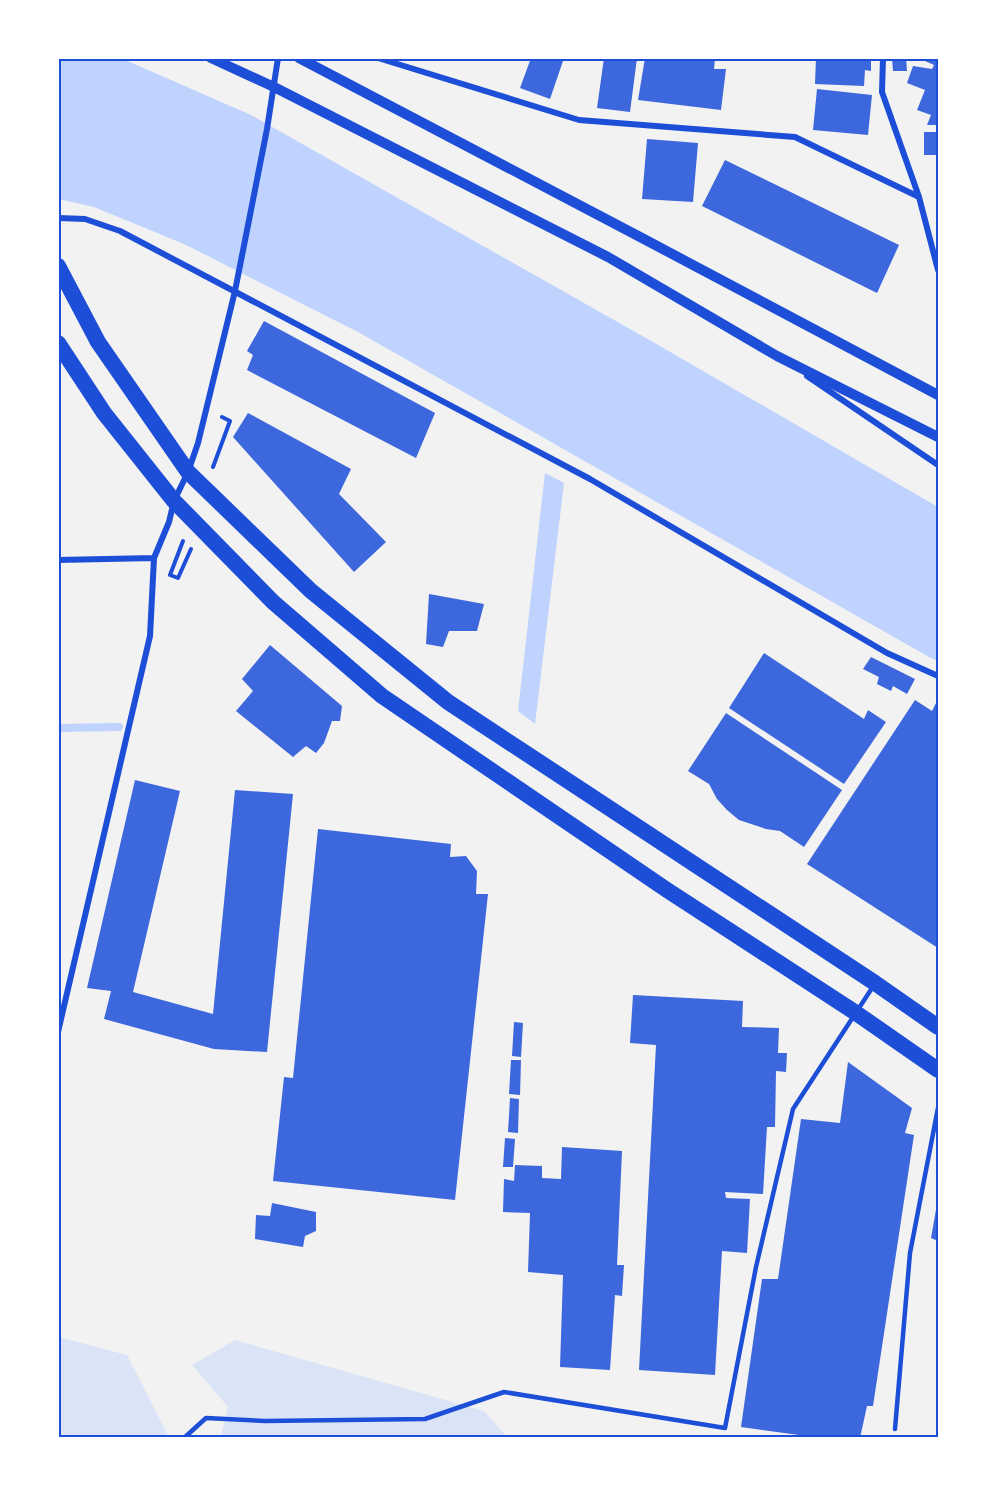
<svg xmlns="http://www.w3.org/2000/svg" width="997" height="1496" font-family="Montserrat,sans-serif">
  <rect width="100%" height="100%" fill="#f2f2f2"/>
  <path fill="#dbe4f7" d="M59,1337L127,1355L169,1437H59Z
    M235,1340L484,1411L507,1437H221L228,1407L192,1365Z"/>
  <path fill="#bfd3fe" d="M59,59H123L251,115L653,342L938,507V661L929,657L358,332L184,244L94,207L59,199Z
    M545,473L564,483L535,724L518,711Z"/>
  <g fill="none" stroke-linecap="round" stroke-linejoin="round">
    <path stroke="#bfd3fe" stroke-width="8" d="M58,728L119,727"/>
  </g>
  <path fill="#3d67dc" d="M531,58H564L550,99L520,88Z
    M604,58H637L630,112L597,108Z
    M645,58H715L714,69H726L721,110L638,100Z
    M816,58H871V71L865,70L864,86L815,84Z
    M892,58H906L907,71H893Z
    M926,58H938V125H927L931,115L917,110L925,90L907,83L913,66L932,69L934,65L925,61Z
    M817,89L872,95L868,135L813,130Z
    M924,132H938V155H924Z
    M647,139L698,143L693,202L642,199Z
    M725,160L899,245L877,293L702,206Z
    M264,321L435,413L416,458L247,370L253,355L247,351Z
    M248,413L351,469L339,494L386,542L354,572L233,437Z
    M429,594L484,604L477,631H449L443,647L426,644Z
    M270,645L342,706L340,721H332L324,743L316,753L306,746L293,757L236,711L253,691L242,679Z
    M764,653L864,719L868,710L886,722L844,784L729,708Z
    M871,657L915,679L907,694L893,686L891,691L877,684L879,677L863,669Z
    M938,699V948L807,864L915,700L932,711Z
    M726,713L842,790L804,847L780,831L766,829L739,820L727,810L717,799L709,784L688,771Z
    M135,780L180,791L133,992L213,1014L235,790L293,794L267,1052L214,1049L104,1019L111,991L87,988Z
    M318,829L451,844L450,857L466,856L477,871L476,894H488L455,1200L273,1181L284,1077L293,1078Z
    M633,995L743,1001L742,1027L779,1028L778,1053H787L786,1072L776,1071L775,1127H767L763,1194L725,1192L726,1198L750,1199L747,1253L722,1251L715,1375L639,1370L656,1045L630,1043Z
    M514,1022L523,1023L521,1057L512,1056Z
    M511,1060H521L520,1095L509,1094Z
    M848,1062L912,1108L905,1133L914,1135L873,1406H867L860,1438H821L741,1427L762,1279H778L801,1119L840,1123Z
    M510,1098L519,1099L518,1133L508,1132Z
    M505,1138L515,1139L513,1167H503Z
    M562,1147L622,1151L617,1265H624L622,1296L615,1295L610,1370L560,1367L563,1275L528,1272L530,1213L503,1212L504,1179L514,1181L515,1165L542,1166V1178L561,1179Z
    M272,1203L316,1212V1231L305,1236L303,1247L255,1239L256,1215L270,1216Z
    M937,1204H938V1241L931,1238Z"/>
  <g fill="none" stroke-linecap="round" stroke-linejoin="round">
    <path stroke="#1d4ed8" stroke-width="4" d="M213,467L230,421L222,417
      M183,541L170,575L178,578L191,549"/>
    <path stroke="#1d4ed8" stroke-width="4.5" d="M895,1429L910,1253L938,1108
      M184,1438L206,1418L265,1421L425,1419L504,1392L725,1428L756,1267L793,1109L874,985"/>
    <path stroke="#1d4ed8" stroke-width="6" d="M378,58L579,120L795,137L919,197
      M883,58L882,92L919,197L938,270
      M58,218L85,219L120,231L590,479L887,653L938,676
      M807,376L938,465
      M58,560L154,558
      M58,1032L150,636L154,558L169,522L174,501L188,472L198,443L235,291L267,129L278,58"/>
    <path stroke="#1d4ed8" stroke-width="10" d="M211,58L274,87L608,257L777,356L938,437
      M299,58L642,238L938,395"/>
    <path stroke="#1d4ed8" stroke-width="16" d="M58,266L98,342L188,472L311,591L448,702L875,983L938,1027
      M58,343L104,413L174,501L273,602L382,696L667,890L856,1013L938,1070"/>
  </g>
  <rect width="997" height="1496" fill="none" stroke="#ffffff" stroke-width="120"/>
  <rect x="60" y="60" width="877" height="1376" fill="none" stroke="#1d4ed8" stroke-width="2"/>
</svg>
